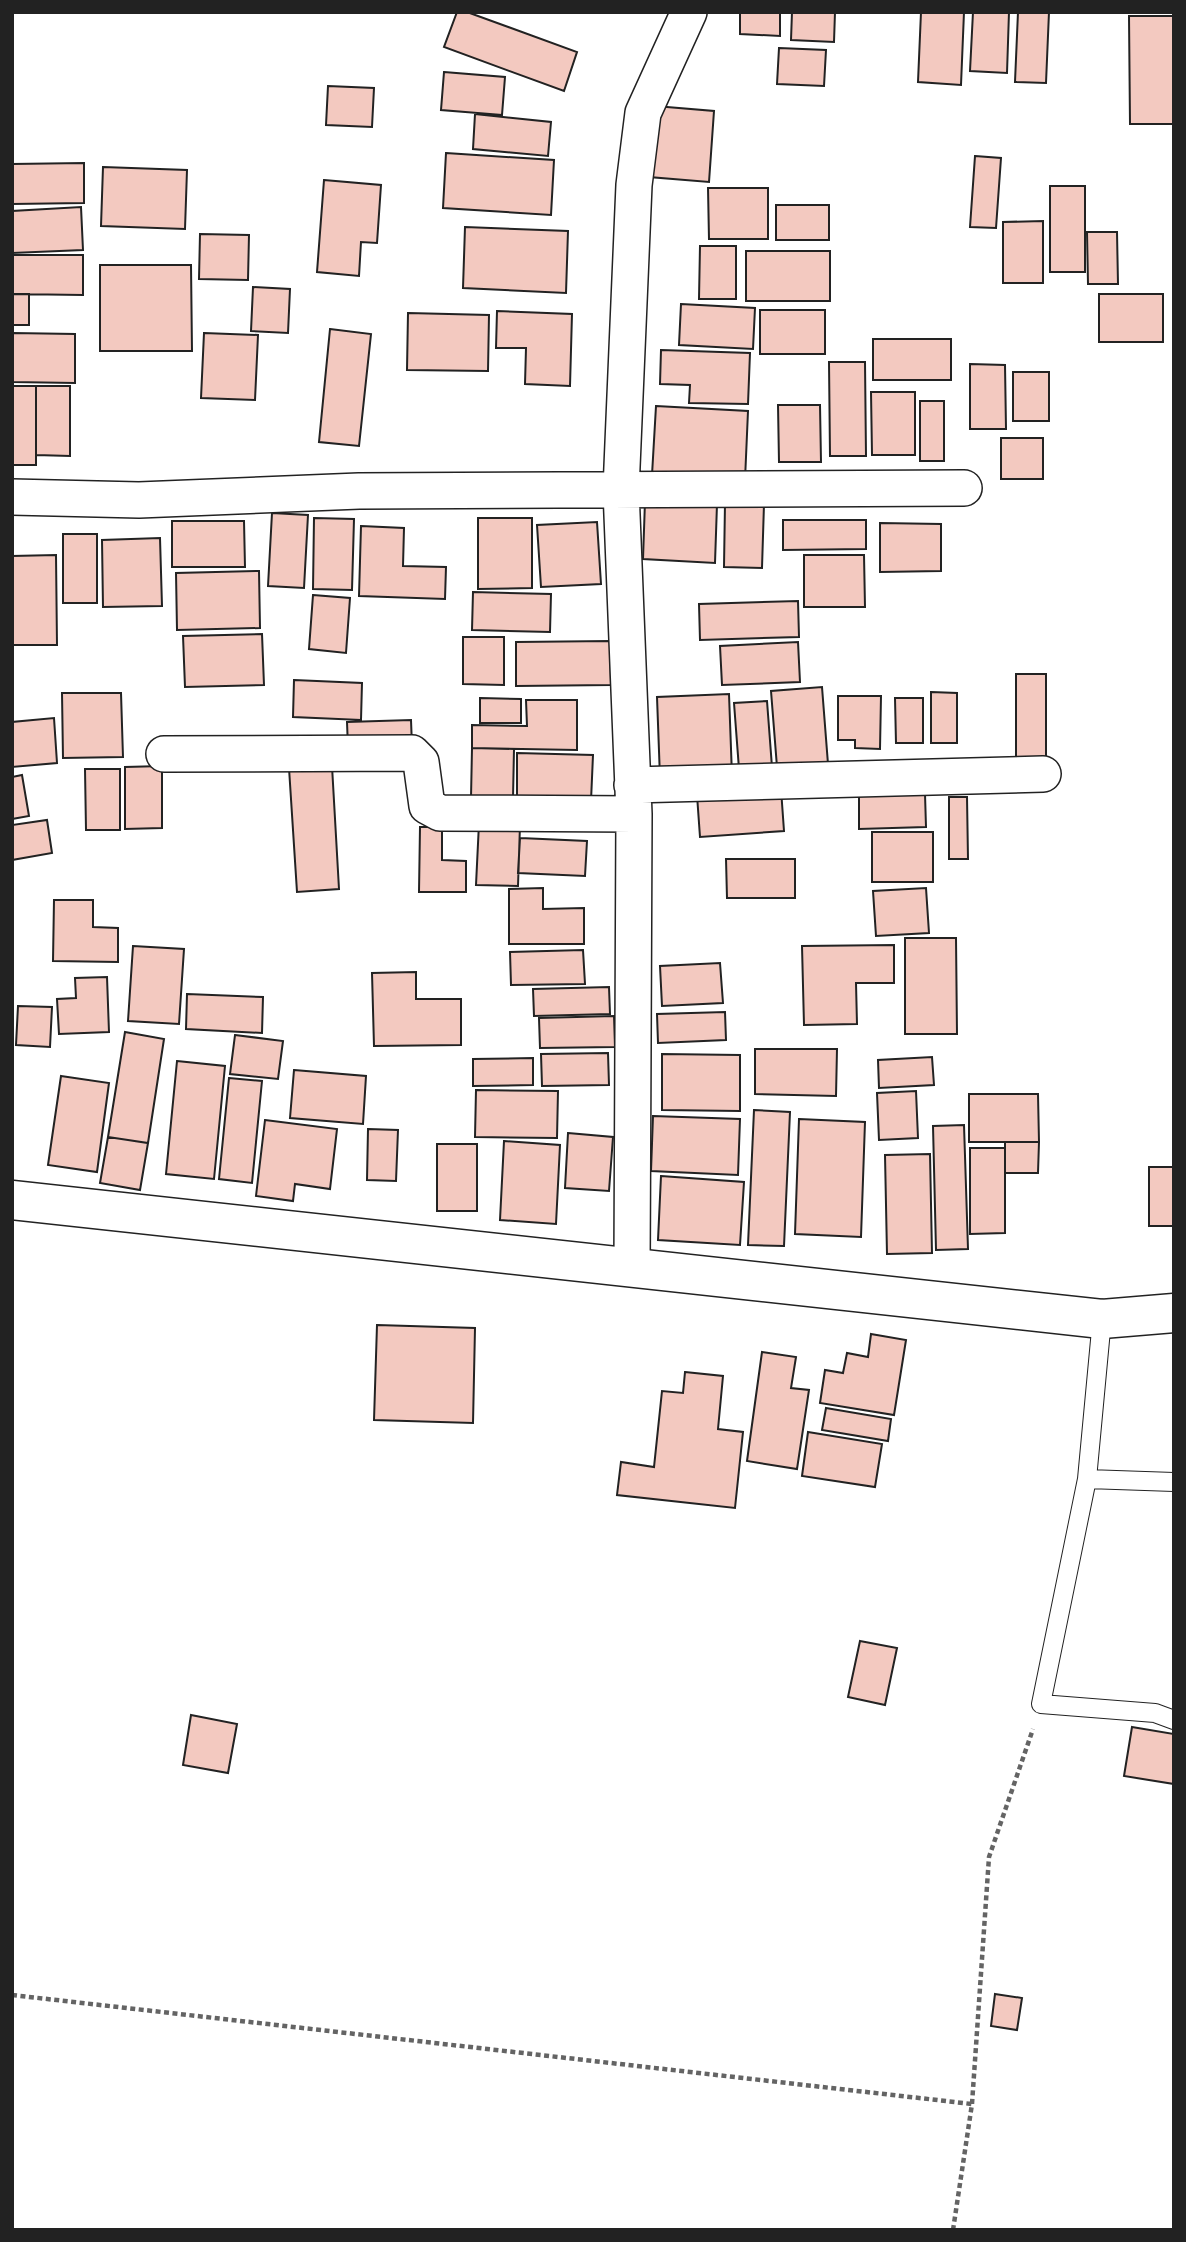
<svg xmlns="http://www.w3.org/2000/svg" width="1186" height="2242" font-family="Inter,sans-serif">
  <rect width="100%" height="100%" fill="#fff"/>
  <path fill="#f3c9c0" stroke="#222" stroke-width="2" d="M457,12H467L577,52L564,91L444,47Z
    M740,12H780V36L740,34Z
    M792,12H835L834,42L791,40Z
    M921,12H964L961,85L918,82Z
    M973,12H1009L1007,73L970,71Z
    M1018,12H1049L1046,83L1015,82Z
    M1129,16H1174V124H1130Z
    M779,48L826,50L824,86L777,84Z
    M444,72L505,77L502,115L441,110Z
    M328,86L374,88L372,127L326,125Z
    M655,106L714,111L709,182L649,177Z
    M475,114L551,122L548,156L473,149Z
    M446,153L554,160L551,215L443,208Z
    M975,156L1001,158L996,228L970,227Z
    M84,163V203L12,204V164Z
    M103,167L187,170L185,229L101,226Z
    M324,180L381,185L377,243L361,242L359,276L317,272Z
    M1050,186H1085V272H1050Z
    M708,188H768V239H709Z
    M776,205H829V240H776Z
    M81,207L83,250L12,253V211Z
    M1043,221V283H1003V222Z
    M465,227L568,231L566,293L463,288Z
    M1087,232H1117L1118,284H1088Z
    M200,234L249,235L248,280L199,279Z
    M700,246H736V299H699Z
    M746,251H830V301H746Z
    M12,255H83V295L12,294Z
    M100,265H191L192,351H100Z
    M253,287L290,289L288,333L251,331Z
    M12,294H29V325H12Z
    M1099,294H1163V342H1099Z
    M681,304L755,308L753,349L679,345Z
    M760,310H825V354H760Z
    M497,311L572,314L570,386L525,384L526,348H496Z
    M408,313L489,315L488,371L407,370Z
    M330,329L371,334L359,446L319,442Z
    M12,333L75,334V383L12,382Z
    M204,333L258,335L255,400L201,398Z
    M873,339H951V380H873Z
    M661,350L750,353L748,404L689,403L690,385L660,384Z
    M829,362H865L866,456H830Z
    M970,364L1005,365L1006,429H970Z
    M1013,372H1049V421H1013Z
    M12,386H36V465H12Z
    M36,386H70V456L36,455Z
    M871,392H915V455H872Z
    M920,401H944V461H920Z
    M778,405H820L821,462H779Z
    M656,406L748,411L745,480L652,475Z
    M1001,438H1043V479H1001Z
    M645,501L717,504L715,563L643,559Z
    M725,503L764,504L762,568L724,567Z
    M272,513L308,515L304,588L268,586Z
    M314,518L354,519L352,590L313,589Z
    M478,518H532V588L478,589Z
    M783,520H866V549L783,550Z
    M172,521H244L245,567H172Z
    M597,522L601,584L541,587L537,525Z
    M880,523L941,524V571L880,572Z
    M361,526L404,528L403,566L446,567L445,599L359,596Z
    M63,534H97V603H63Z
    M160,538L162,606L103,607L102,540Z
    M56,555L57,645H12V556Z
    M804,555H864L865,607H804Z
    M259,571L260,628L177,630L176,573Z
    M473,592L551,594L550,632L472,630Z
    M313,595L350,598L346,653L309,649Z
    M798,601L799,637L700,640L699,604Z
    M262,634L264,685L185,687L183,636Z
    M463,637H504V685L463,684Z
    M610,641L611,685L516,686V642Z
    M798,642L800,682L722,685L720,646Z
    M1016,674H1046V759H1016Z
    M294,680L362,683L361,720L293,717Z
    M822,687L828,764L777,767L771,691Z
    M931,692L957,693V743H931Z
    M62,693H121L123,757L63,758Z
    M729,694L732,776L660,778L657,697Z
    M838,696H881L880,749L855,748V740H838Z
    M480,698L521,699V723H480Z
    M895,698H923V743H896Z
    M526,700H577V750L472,748V725L527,726Z
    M767,701L772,767L739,769L734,703Z
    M54,718L57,763L12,767V722Z
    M411,720L412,746L348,748L347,722Z
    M472,748L514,749L513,798H471Z
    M517,753L593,755L591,801L517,799Z
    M162,766V828L125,829V767Z
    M332,766L339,889L297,892L289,768Z
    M85,769H120V830H86Z
    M22,775L29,816L12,819V777Z
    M781,789L784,831L700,837L697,795Z
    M925,794L926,827L859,829V796Z
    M949,797H967L968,859H949Z
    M47,820L52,853L12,860V825Z
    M479,823L520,825L518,886L476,885Z
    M420,827H442V860L466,861V892H419Z
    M872,832H933V882H872Z
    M520,838L587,841L585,876L518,873Z
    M726,859H795V898H727Z
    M543,888V909L584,908V944H509V889Z
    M926,888L929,933L876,936L873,891Z
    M54,900H93V927L118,928V962L53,961Z
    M905,938H956L957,1034H905Z
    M894,945V983H856L857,1024L804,1025L802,946Z
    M133,946L184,949L179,1024L128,1021Z
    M583,950L585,984L511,985L510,952Z
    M720,963L723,1003L662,1006L660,966Z
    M416,972V999H461V1045L374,1046L372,973Z
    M107,977L109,1032L59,1034L57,999L76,998L75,978Z
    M609,987L610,1014L534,1016L533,989Z
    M187,994L263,997L262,1033L186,1029Z
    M18,1006L52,1007L50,1047L16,1045Z
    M725,1012L726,1040L658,1043L657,1014Z
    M614,1016L615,1047L540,1048L539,1018Z
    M125,1032L164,1039L148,1143L108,1137Z
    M235,1035L283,1041L278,1079L230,1074Z
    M755,1049H837L836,1096L755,1094Z
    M608,1053L609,1085L542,1086L541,1054Z
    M662,1054L740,1055V1111L662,1110Z
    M932,1057L934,1085L879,1088L878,1060Z
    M533,1058V1085L473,1086V1059Z
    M177,1061L225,1066L214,1179L166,1174Z
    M294,1070L366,1076L363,1124L290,1118Z
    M61,1076L109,1083L97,1172L48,1165Z
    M229,1078L262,1081L252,1183L219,1179Z
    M476,1090L558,1091L557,1138L475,1137Z
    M916,1091L918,1138L879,1140L877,1093Z
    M969,1094H1038L1039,1142H969Z
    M754,1110L790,1112L784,1246L748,1245Z
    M653,1116L740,1119L738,1175L651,1171Z
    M799,1119L865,1122L861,1237L795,1234Z
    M265,1120L337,1129L330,1189L295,1184L293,1201L256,1196Z
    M964,1125L968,1249L936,1250L933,1126Z
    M368,1129L398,1130L396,1181L367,1180Z
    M568,1133L613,1137L609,1191L565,1188Z
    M108,1137L148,1143L140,1190L100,1183Z
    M504,1141L560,1145L556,1224L500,1220Z
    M1005,1142H1039L1038,1173H1005Z
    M437,1144H477V1211H437Z
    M970,1148H1005V1233L970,1234Z
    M930,1154L932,1253L887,1254L885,1155Z
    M1149,1167H1174V1226H1149Z
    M661,1176L744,1182L740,1245L658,1240Z
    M377,1325L475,1328L473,1423L374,1420Z
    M871,1334L906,1340L894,1415L820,1403L825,1370L843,1373L847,1353L868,1357Z
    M762,1352L796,1357L791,1388L809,1390L797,1469L747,1461Z
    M685,1372L723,1376L718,1429L743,1432L735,1508L617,1495L621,1462L654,1467L662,1391L683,1393Z
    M826,1408L891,1419L888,1441L822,1430Z
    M808,1432L882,1444L875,1487L802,1476Z
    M860,1641L897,1648L885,1705L848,1697Z
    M191,1715L237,1724L228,1773L183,1765Z
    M1132,1727L1174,1734V1784L1124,1776Z
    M995,1994L1022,1998L1017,2030L991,2026Z"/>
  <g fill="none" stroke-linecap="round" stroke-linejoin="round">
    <g stroke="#222" stroke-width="20">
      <path id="lane" d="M1102,1319L1087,1479L1041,1704L1155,1713L1174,1720
        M1087,1479L1174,1482"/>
    </g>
    <g stroke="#222" stroke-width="38">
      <path id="street" d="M12,497L139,500L359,491L964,488
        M164,754L412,753L421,762L427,806L440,813L634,814
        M632,785L1043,774
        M632,1267L634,814L621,490L634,185L643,113L689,12"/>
    </g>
    <g stroke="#222" stroke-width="41">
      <path id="secondary" d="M12,1200L1102,1319L1174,1313"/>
    </g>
    <path stroke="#646464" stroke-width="4.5" stroke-dasharray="5 3.5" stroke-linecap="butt" d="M12,1995L972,2104
      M953,2230L972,2104L989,1857L1033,1729"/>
    <use href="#lane" stroke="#fff" stroke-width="18"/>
    <use href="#street" stroke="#fff" stroke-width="35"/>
    <use href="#secondary" stroke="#fff" stroke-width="38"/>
  </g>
  <rect width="1186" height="2242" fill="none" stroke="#222222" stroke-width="28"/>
</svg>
